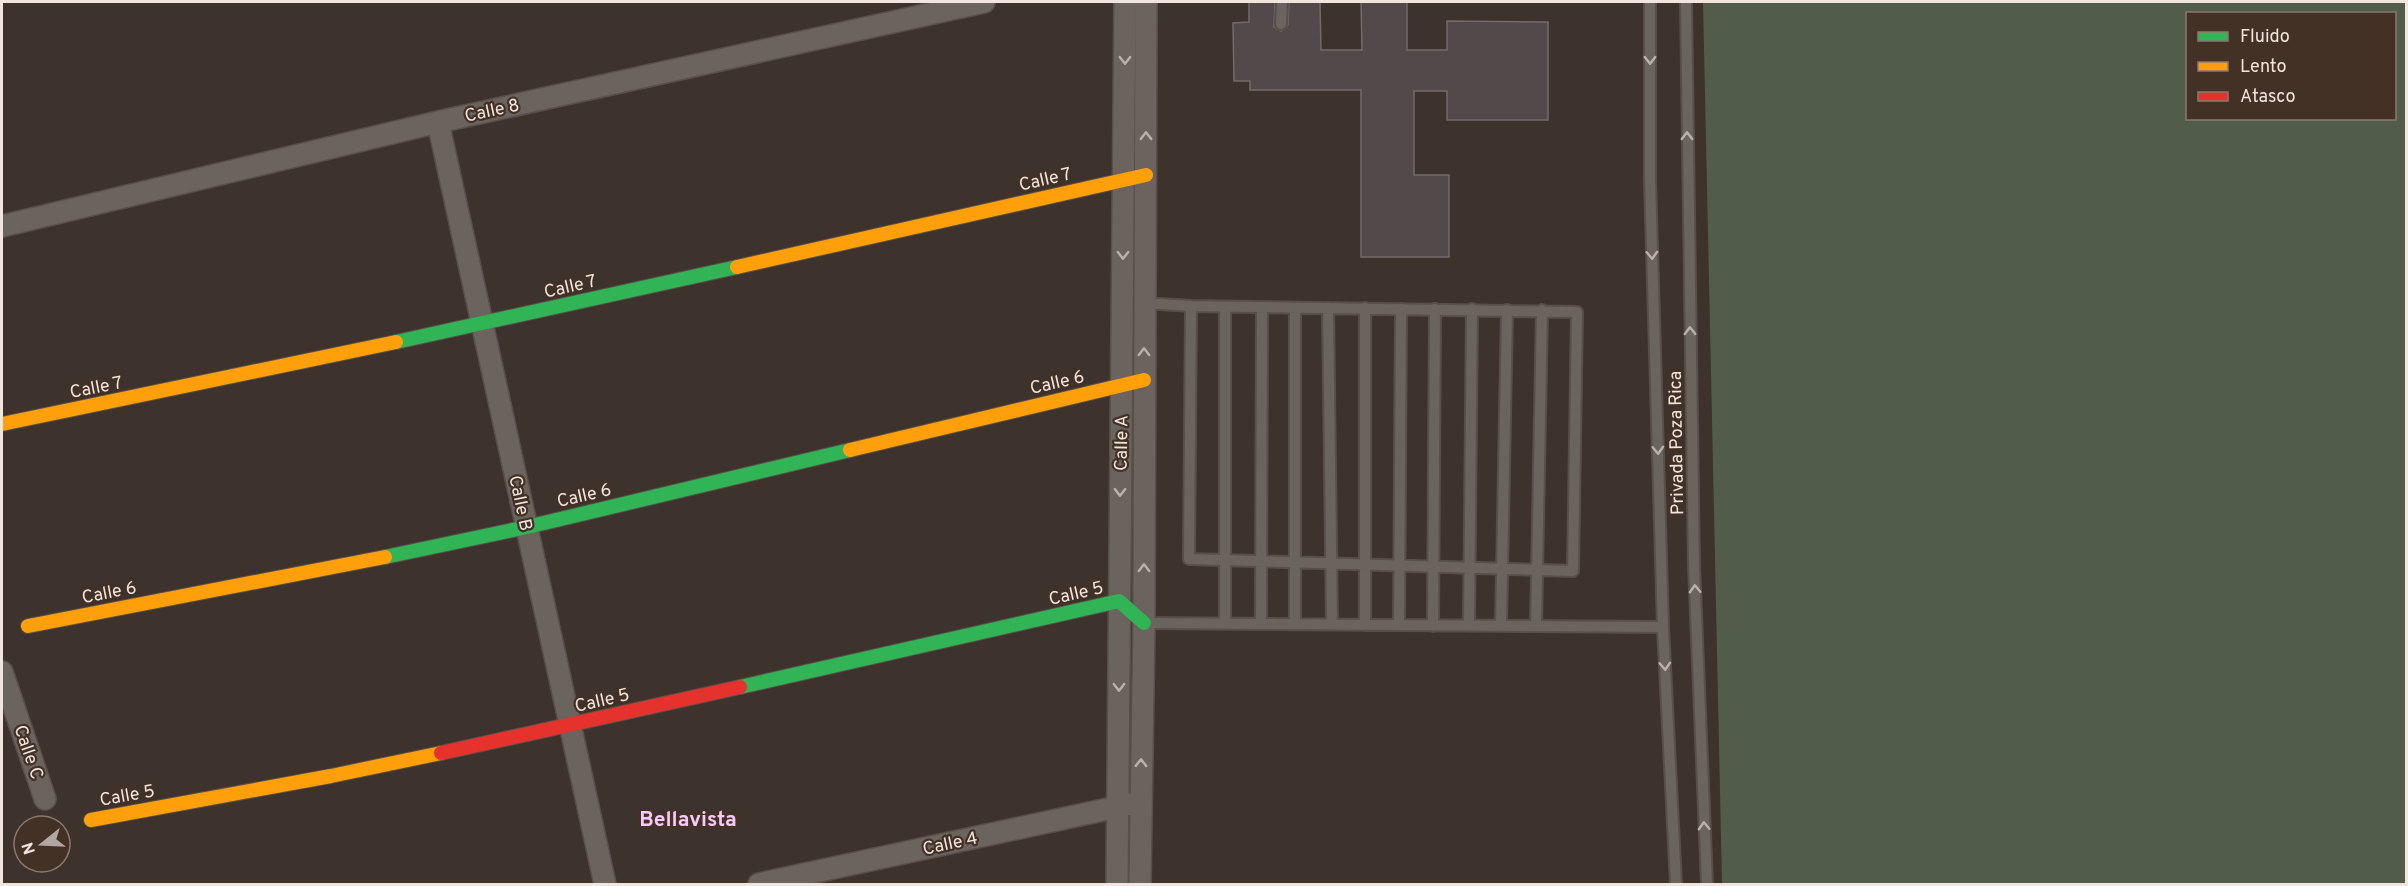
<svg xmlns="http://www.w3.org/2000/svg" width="2408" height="886" font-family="Overpass,sans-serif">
  <rect width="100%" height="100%" fill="#3d322c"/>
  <path fill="#515c4a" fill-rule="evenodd" d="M1703,2H2406V884H1722ZM2188,14H2394V118H2188Z"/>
  <path fill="#53494b" stroke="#736b6b" stroke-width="1.5" d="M1249,2H1275L1274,27L1281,31L1288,25L1289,2H1320L1321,50H1362L1361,2H1407V50H1447V21L1548,22V120H1447V91H1414V175H1449V257H1361V90H1250V81H1234L1233,23L1249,22Z"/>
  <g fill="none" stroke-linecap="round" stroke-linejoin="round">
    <g stroke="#584f4a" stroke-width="14">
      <path id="lane" d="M1650,2V180L1663,627L1676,884
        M1686,2L1694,565L1707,884
        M1281,24L1282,2
        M1144,303L1191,306L1577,312L1573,571L1189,559L1191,306
        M1225,307V623
        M1328,308L1332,624
        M1144,623L1663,627
        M1261,623L1262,307
        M1295,624V308
        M1365,625V308
        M1399,625L1401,309
        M1433,626L1435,309
        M1469,626L1472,309
        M1501,626L1507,310
        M1536,626L1542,310"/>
    </g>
    <g stroke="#584f4a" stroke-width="24">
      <path id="street" d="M438,122L605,884
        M2,226L438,122L984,2
        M2,672L45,799
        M759,884L1131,804
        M1117,884L1125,2
        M1140,884L1144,623L1146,2"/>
    </g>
    <g stroke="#584f4a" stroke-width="16">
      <path id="fast" d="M396,342L737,267
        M385,557L527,527L850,450
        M740,687L1119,601L1144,623"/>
    </g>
    <g stroke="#584f4a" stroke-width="16">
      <path id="slow" d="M737,267L1146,175
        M2,424L396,342
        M850,450L1144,380
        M28,626L385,557
        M91,820L331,776L441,753"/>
    </g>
    <g stroke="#584f4a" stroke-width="16">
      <path id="jam" d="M441,753L740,687"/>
    </g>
    <use href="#lane" stroke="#6b635e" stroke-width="10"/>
    <use href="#street" stroke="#6b635e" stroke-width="21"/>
    <use href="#fast" stroke="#30b455" stroke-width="14"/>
    <use href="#slow" stroke="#ff9f0a" stroke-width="14"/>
    <use href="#jam" stroke="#e5322d" stroke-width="14"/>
  </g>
  <defs><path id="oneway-chevron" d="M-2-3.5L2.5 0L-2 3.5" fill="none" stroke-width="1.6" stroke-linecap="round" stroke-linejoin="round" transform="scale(1.5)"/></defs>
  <g stroke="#bbb1ab">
    <use href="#oneway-chevron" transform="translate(1125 60) rotate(90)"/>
    <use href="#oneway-chevron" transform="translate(1650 60) rotate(90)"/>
    <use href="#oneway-chevron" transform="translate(1146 136) rotate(-90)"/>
    <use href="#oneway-chevron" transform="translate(1687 136) rotate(-90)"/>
    <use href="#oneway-chevron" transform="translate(1123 255) rotate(91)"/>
    <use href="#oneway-chevron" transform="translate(1652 255) rotate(88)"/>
    <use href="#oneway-chevron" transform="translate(1690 331) rotate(-91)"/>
    <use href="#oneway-chevron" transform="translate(1144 352) rotate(-90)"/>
    <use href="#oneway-chevron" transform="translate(1658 450) rotate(88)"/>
    <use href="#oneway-chevron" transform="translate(1120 492) rotate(91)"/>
    <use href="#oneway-chevron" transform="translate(1144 568) rotate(-90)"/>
    <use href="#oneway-chevron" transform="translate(1695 589) rotate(-92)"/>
    <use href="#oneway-chevron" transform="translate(1665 666) rotate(87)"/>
    <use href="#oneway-chevron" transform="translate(1119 687) rotate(90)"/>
    <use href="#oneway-chevron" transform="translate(1141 763) rotate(-89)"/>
    <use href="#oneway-chevron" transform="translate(1704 826) rotate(-92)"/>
  </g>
  <g text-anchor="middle" stroke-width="4.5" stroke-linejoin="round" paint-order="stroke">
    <g font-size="18" fill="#f1e5de" stroke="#433126">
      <text transform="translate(492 110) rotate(-12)" y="6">Calle 8</text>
      <text transform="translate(1045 179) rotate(-13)" y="6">Calle 7</text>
      <text transform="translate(570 286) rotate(-13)" y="6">Calle 7</text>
      <text transform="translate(1057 382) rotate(-13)" y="6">Calle 6</text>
      <text transform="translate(96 387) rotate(-11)" y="6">Calle 7</text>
      <text transform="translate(1121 443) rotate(-89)" y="6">Calle A</text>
      <text transform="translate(1676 443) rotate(-91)" y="6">Privada Poza Rica</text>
      <text transform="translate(584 495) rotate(-13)" y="6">Calle 6</text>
      <text transform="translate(521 503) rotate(78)" y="6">Calle B</text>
      <text transform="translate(109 592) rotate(-11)" y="6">Calle 6</text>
      <text transform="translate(1076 593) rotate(-13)" y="6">Calle 5</text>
      <text transform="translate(602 700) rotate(-13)" y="6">Calle 5</text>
      <text transform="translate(29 752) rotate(71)" y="6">Calle C</text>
      <text transform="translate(127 795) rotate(-10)" y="6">Calle 5</text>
      <text transform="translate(950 843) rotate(-12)" y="6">Calle 4</text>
    </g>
    <g font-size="21" font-weight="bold" fill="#f6cafa" stroke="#433126">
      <text x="688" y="826">Bellavista</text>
    </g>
  </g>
  <rect width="2408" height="886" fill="none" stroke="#f1e5de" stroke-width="6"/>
  <rect x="2186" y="12" width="210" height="108" fill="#433126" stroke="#897970" stroke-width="1.5"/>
  <rect x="2198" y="32" width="30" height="9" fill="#30b455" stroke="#897970" stroke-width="1.5"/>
  <text x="2240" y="42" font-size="18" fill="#f1e5de">Fluido</text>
  <rect x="2198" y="62" width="30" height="9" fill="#ff9f0a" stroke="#897970" stroke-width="1.5"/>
  <text x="2240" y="72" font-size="18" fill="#f1e5de">Lento</text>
  <rect x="2198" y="92" width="30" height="9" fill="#e5322d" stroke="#897970" stroke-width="1.5"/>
  <text x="2240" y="102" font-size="18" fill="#f1e5de">Atasco</text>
  <g transform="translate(42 844) rotate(252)"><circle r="28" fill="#433126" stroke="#897970" stroke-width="1.5"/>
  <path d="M0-4.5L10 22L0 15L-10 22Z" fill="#b2a6a0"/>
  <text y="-9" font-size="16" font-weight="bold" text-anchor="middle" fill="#f1e5de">N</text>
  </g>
</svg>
